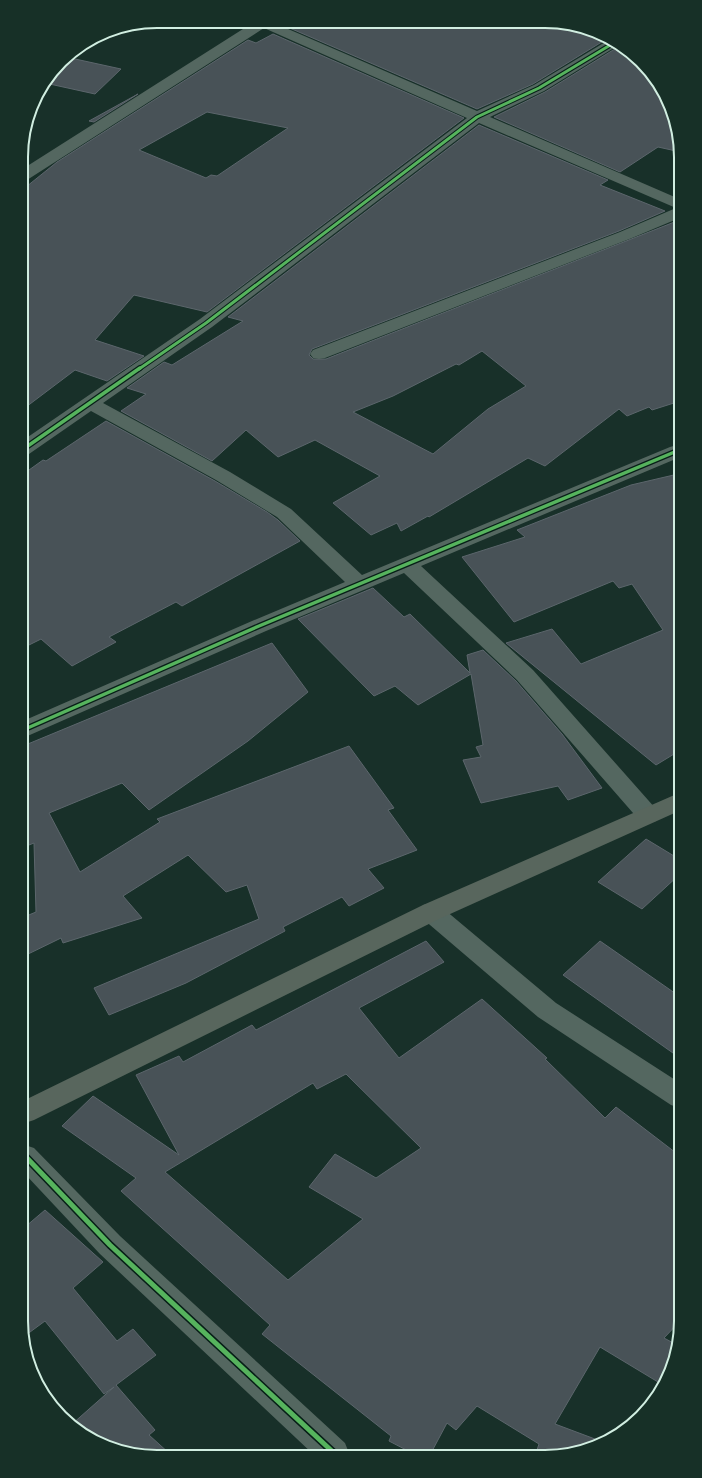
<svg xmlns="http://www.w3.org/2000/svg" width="702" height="1478" font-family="Mulish,sans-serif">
  <rect width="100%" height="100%" fill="#183029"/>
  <path fill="#485257" stroke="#5c666c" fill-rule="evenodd" d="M292,22L571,24L605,40L533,84L477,109L285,26Z
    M273,34L464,118L207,312L134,295L95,340L144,356L107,381L75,370L22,410L21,191L57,162L248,40L256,43ZM207,112L288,128L217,176L211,175L206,178L139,150Z
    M618,47L635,55L663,89L676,122V151L658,147L620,172L494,117L545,92Z
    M66,57L121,69L95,94L45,83Z
    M138,94L94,122L89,121Z
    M479,125L608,180L600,185L665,211L619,231L312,349L309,355L313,359H326L677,221V402L652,410L649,407L627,416L619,409L545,466L528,458L429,517L428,516L401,531L397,523L371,535L333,503L380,476L315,440L278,457L246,430L212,461L121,411L146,394L127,388L164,362L172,365L243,321L228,317ZM482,351L526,386L488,409L433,454L353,412L393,396L456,364L459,365Z
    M106,421L215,481L267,512L278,520L300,541L182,606L176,602L109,637L116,642L72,666L41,639L23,648L22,475L43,460L46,461Z
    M678,474L679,751L656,765L506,643L552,629L581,664L663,630L632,584L619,588L613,581L514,622L462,557L525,537L517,530L631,485Z
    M373,588L404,617L410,614L470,673L467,655L483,650L516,681L562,734L602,788L568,800L558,786L481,803L463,760L481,757L476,747L483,745L471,674L418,705L395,686L374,696L298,619Z
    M272,643L308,692L248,741L149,810L122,783L49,813L80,872L160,822L157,819L349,746L394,808L388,810L417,850L368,869L384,888L349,906L342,897L283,927L285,931L186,983L109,1015L94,988L259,919L247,885L226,892L188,855L123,896L142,918L63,943L61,938L24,956V917L36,912L34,843L24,847L23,746Z
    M646,839L679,859V875L642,909L598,882Z
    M426,941L444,962L359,1008L399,1058L482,999L547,1058L545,1059L605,1118L616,1107L680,1156L681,1320L664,1338L677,1345L671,1373L663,1385L600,1347L555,1424L603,1442L580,1452L536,1453L539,1444L477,1406L456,1430L447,1423L431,1453H412L389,1441L391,1436L262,1334L270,1325L121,1191L136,1178L62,1126L93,1096L179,1155L136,1075L179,1056L183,1062L252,1025L256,1030ZM346,1074L421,1148L376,1178L335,1154L309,1187L363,1219L288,1280L165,1172L313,1083L317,1089Z
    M600,941L679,996L680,1058L563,975Z
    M45,1210L103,1262L73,1288L117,1341L133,1329L156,1355L116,1385L155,1430L149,1435L170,1454H131L71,1425L114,1387L104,1394L45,1321L26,1335L25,1227Z"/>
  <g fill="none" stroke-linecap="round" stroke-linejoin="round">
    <path fill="#546760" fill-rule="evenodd" d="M254,22H272L477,111L534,85L607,41L617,46L544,91L490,117L677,198V219L632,238L325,358L319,359L313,358L310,354L313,350L620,232L676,208L479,123L212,327L103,403L230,472L291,509L362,575L670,447L677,445L678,458L421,566L533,670L656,809L659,815L656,821L648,823L640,821L517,680L404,573L266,631L23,738V721L252,621L345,582L277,517L216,480L91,411L29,454L22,456V441L200,319L467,118L264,28L27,180L21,182V170Z
      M431,903L439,905L556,1003L680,1083V1108L671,1105L538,1017L423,919L419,912L423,905Z
      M25,1145L34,1148L120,1236L345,1443L349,1453L313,1454L100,1254L25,1174Z"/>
    <path fill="#58665d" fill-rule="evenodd" d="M679,793V811L439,919L34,1120L25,1123V1100L423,905Z"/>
    <g stroke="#071f17" stroke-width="5">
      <path id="cycleway-far2" d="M139,369L206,323L477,117L539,88L612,44"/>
    </g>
    <g stroke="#071f17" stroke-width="6">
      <path id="cycleway-far1" d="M22,450L140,368
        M23,730L259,626L677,451"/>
    </g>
    <g stroke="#071f17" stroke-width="8">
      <path id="cycleway" d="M25,1156L110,1245L334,1453"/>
    </g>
    <use href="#cycleway-far2" stroke="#56b35d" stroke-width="3"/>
    <use href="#cycleway-far1" stroke="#56b35d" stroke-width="3.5"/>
    <use href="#cycleway" stroke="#56b35d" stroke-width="5"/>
  </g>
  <path d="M0 0H702V1478H0ZM157 28H545A129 129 0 0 1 674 157V1321A129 129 0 0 1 545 1450H157A129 129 0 0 1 28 1321V157A129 129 0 0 1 157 28Z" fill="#173027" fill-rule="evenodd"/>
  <path fill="none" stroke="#d1eee1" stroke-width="2" d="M157 28H545A129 129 0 0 1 674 157V1321A129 129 0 0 1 545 1450H157A129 129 0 0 1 28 1321V157A129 129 0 0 1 157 28Z"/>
</svg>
